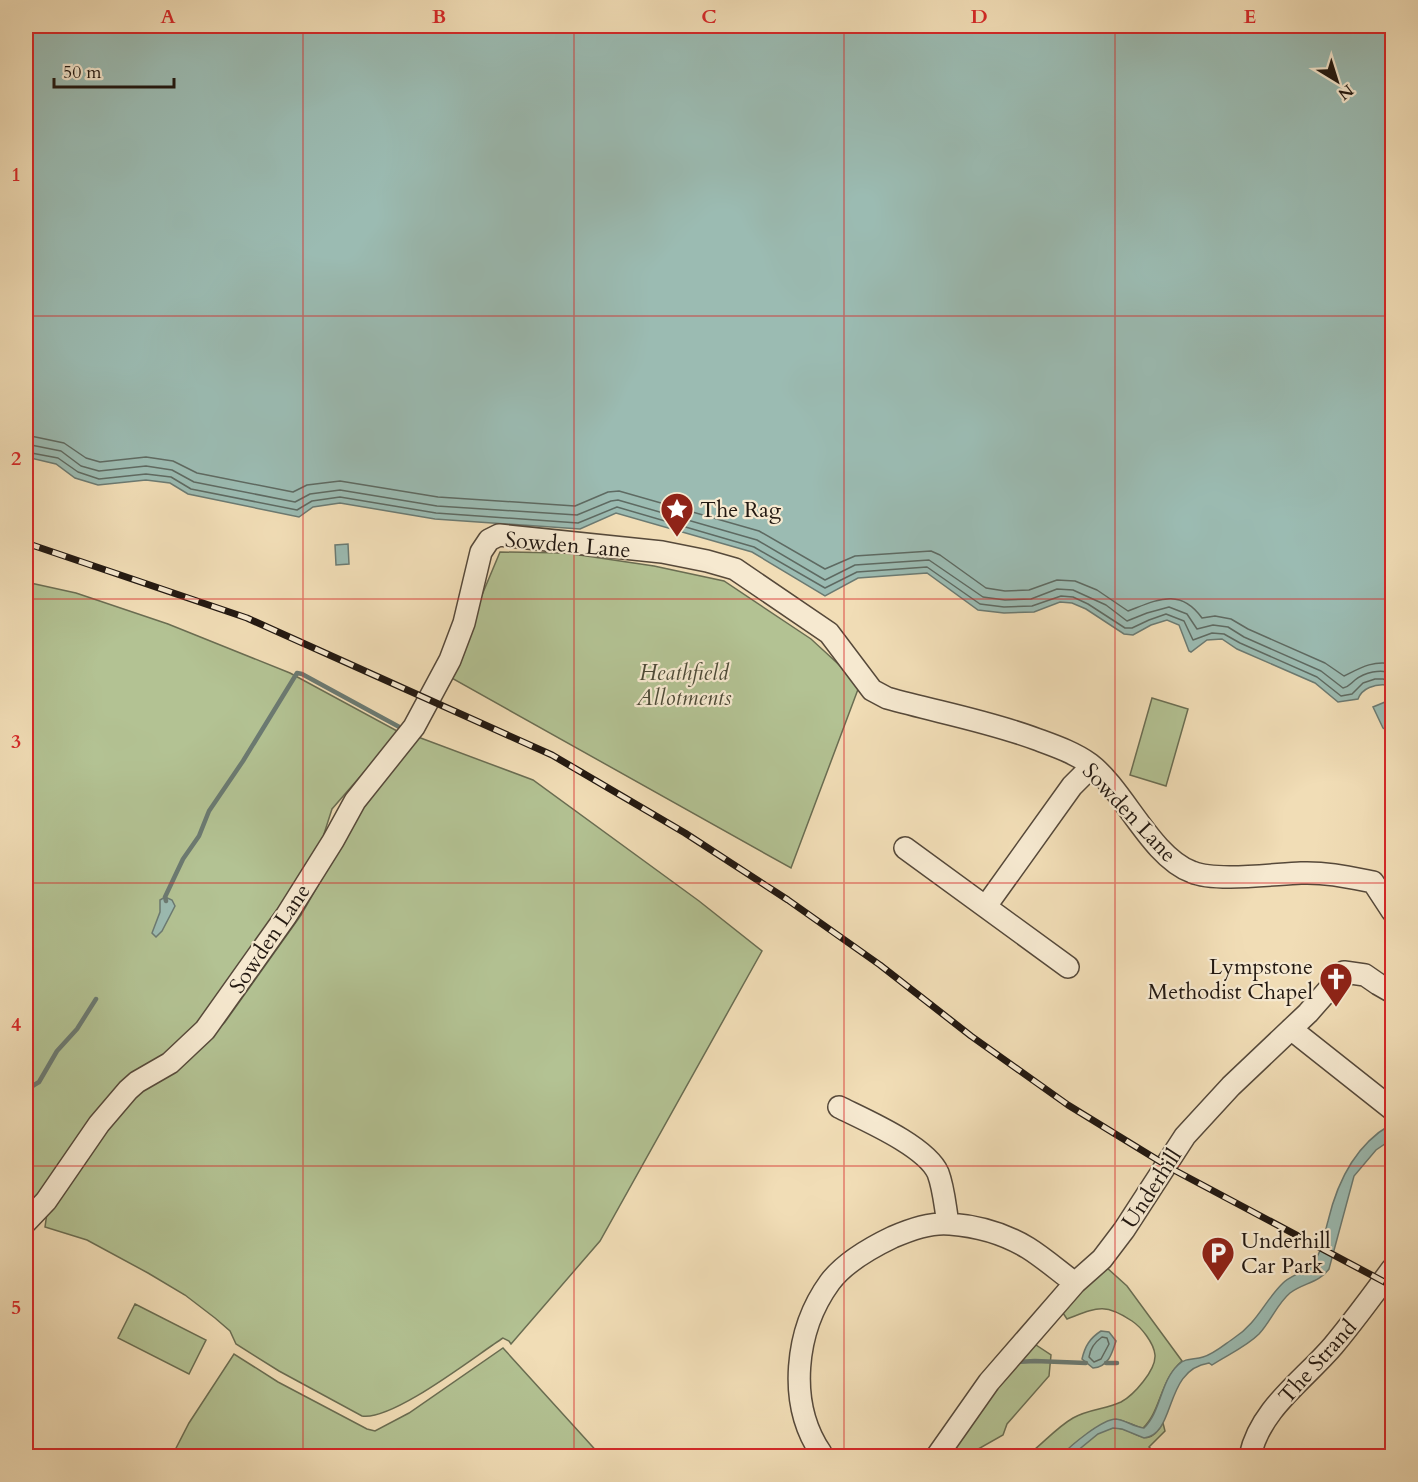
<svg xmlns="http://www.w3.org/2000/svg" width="1418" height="1482" font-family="Cardo,serif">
  <rect width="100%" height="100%" fill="#f1ddb6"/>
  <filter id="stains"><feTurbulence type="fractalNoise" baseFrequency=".00333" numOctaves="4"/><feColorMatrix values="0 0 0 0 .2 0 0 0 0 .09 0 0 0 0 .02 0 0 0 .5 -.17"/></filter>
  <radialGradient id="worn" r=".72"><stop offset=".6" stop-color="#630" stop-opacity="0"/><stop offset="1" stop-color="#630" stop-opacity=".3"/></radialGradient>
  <path fill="#b3c293" stroke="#6a6d52" stroke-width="1.5" d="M500,552L566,553L654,566L724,581L811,639L860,684L791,868L448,676Z
    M26,582L76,593L168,624L290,673L399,732L332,809L323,837L294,886L217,1005L96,1120L26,1210Z
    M1152,698L1188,709L1166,786L1130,775Z
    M418,737L533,780L699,901L762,951L600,1241L511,1344L509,1341L503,1338C475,1356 393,1421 362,1416L279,1371L236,1344L230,1331L215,1318L185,1295L148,1273L87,1240L45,1227L47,1213L96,1142L135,1095L188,1061L225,1022L301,915L361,811Z
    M1106,1267L1127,1286L1182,1361C1160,1380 1161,1411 1143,1428C1135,1427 1124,1419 1116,1420C1100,1421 1072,1445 1061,1456H1031L1034,1450C1046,1440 1059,1426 1073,1418C1088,1409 1107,1409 1121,1402C1134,1395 1156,1370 1155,1355C1154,1343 1141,1327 1132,1321C1104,1302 1096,1308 1067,1319L1061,1310Z
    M135,1304L206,1340L189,1374L118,1338Z
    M1033,1343L1051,1355L1049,1376L1007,1424L1003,1435L966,1456H941Z
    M503,1348L601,1456H172L189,1423L234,1354L278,1382L367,1429L375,1431L409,1413Z
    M1163,1423L1165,1431L1149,1447L1159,1456H1071C1081,1446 1099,1428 1114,1428C1136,1427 1146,1453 1163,1423Z"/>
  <path fill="#9bbbb2" stroke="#6b7a72" stroke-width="1.5" d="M26,26H1392V739L1389,732L1383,728L1373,707L1385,702L1391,697L1392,690L1386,685C1375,684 1362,688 1358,699L1338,702L1315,683L1237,649L1222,639L1207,640L1191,652L1189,651L1179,625L1167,620L1151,625L1133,635L1124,634L1086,609L1072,603L1060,602L1034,612L1004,613L978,610L927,573L858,578L825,596L752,552L616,513L580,529L435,519L340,503L313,507L299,517L188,494L170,483L146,480L98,485L75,478L56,464L26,457Z
    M348,544L349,564L336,565L335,545Z
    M165,897L172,900L175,906L162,931L156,937L152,933L160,912V900Z
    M1390,1125H1392V1139L1376,1150L1354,1176L1329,1269C1319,1283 1303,1283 1290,1293C1277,1304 1271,1321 1259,1334C1246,1347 1227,1355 1212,1365L1209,1363C1163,1370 1177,1434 1144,1438L1122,1429L1113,1428L1098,1434L1071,1456H1061C1070,1446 1102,1419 1116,1419C1125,1420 1134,1427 1144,1428C1161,1412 1160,1382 1178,1365C1186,1357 1194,1360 1203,1357C1214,1354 1225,1344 1234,1338C1257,1323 1264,1302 1282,1284C1290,1275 1305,1273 1312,1264C1322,1253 1324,1235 1328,1221C1337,1183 1354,1146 1390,1125Z
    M1101,1331L1109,1332L1116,1341C1112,1354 1108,1367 1093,1368L1082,1359C1085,1346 1090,1338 1101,1331Z"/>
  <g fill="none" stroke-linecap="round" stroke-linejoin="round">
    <path stroke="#5e6a62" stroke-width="1.5" d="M26,435L64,443L86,458L100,462L146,457L173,461L197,473L293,492L307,485L340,481L438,497L575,506L608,492L619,491L759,531L825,569L855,556L931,551L940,555L986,588L1005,591L1029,590L1057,580L1075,581L1097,590L1128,611C1157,600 1180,587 1202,618L1215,616L1231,619L1248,629L1325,663L1344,676C1360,668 1373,660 1392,664
      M26,444L61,451L81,466L99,471L146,466L172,470L194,482L295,502L310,494L340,490L437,506L577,515L611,501L618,500L757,540L825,580L855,565L929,560L983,597L1005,600L1031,599L1057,589L1073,590L1106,605L1127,621L1147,613L1169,607L1187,614L1197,629L1213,625L1228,627L1244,637L1321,671L1343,688C1349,687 1350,684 1355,680C1365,672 1380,669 1392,673
      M26,452L58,458L78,472L99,479L146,474L171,477L191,489L297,510L312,501L340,497L436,513L578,523L617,507L754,547L825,588L857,572L927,567L980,604L1004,607L1032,606L1061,596L1073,597L1088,604L1125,628H1132L1149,620L1166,614L1184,621L1193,640L1212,633L1224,634L1240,643L1317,677L1341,696L1352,694L1363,683L1375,679H1383L1392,682
      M1102,1337L1107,1338L1109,1344L1101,1359L1094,1362L1089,1357C1090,1349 1095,1342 1102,1337Z"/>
    <path stroke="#6b7a72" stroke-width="4.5" d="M166,901L165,897L183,859L199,836L209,811L243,761L297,673L302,674L403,729
      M26,1090L39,1082L57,1051L77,1029L96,999
      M1015,1362L1035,1361L1086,1363
      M1106,1363H1117"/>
    <g stroke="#56493a" stroke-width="24">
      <path id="minor" d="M905,848L1068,967
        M986,906L1072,786L1092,766
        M1291,1029L1392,1109
        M839,1107C865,1120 926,1146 938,1173C944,1189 945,1207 948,1223
        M26,1222L46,1201L99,1124L128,1090L137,1082L170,1063L205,1030L286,916L333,841L355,801L414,727L450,660L464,623L481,552L489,540L499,535L662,552L707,561L735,569L829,633L872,690L887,698C937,712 988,721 1036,739C1055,746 1073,752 1090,764C1124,790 1151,857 1192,872C1215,882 1274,874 1301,873C1326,872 1348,877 1373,882L1392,911
        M821,1453C787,1403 795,1330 830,1282C845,1262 870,1248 893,1237C909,1230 932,1222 950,1224C976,1226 1005,1234 1028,1248C1044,1258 1060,1272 1075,1283
        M937,1456L989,1382L1075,1283L1102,1259L1124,1230L1185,1136L1231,1086L1308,1013L1344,972L1365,975L1378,984L1392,992
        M1250,1456C1260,1409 1303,1381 1333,1346C1353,1322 1373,1295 1392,1269"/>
    </g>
    <use href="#minor" stroke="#f6e9d0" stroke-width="21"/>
    <g stroke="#221811" stroke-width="7">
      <path id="rail" d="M26,543L247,618L552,755L685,833L788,900L880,965L971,1036L1068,1105L1174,1170L1392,1286"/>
    </g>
    <use href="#rail" stroke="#f6e9d0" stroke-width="4.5" stroke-dasharray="14" stroke-linecap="butt"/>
  </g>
  <path fill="none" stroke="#d62828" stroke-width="1.5" stroke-opacity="0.55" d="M303,26V1456M574,26V1456M844,26V1456M1115,26V1456M26,316H1392M26,599H1392M26,883H1392M26,1166H1392"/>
  <defs>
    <g id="sight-pin" transform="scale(1.725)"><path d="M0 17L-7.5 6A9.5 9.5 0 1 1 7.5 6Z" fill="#8f2418" stroke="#f6e9d0"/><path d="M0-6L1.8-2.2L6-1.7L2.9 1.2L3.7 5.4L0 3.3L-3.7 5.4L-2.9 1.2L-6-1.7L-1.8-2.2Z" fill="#fff"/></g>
    <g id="church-pin" transform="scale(1.725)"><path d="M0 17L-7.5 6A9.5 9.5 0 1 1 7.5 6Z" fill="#8f2418" stroke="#f6e9d0"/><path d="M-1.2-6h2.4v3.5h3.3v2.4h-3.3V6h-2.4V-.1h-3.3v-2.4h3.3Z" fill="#fff"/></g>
    <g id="parking-pin" transform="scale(1.725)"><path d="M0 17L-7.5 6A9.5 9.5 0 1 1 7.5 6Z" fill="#8f2418" stroke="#f6e9d0"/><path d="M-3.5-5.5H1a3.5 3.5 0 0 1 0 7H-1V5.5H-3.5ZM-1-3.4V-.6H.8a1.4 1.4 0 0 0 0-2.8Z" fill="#fff"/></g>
  </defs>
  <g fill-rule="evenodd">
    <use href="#sight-pin" x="677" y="509"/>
    <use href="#church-pin" x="1336" y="979"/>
    <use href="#parking-pin" x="1218" y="1253"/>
  </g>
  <g text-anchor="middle" stroke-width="4.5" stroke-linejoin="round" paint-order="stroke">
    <g font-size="22" fill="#221811" stroke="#f6e9d0" text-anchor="start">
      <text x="700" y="517">The Rag</text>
      <text x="1313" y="974" text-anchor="end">Lympstone<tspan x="1313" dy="25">Methodist Chapel</tspan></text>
      <text x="1241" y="1248">Underhill<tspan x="1241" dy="25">Car Park</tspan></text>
    </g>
    <g font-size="22" fill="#221811" stroke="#f6e9d0">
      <text transform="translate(568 544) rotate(5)" y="8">Sowden Lane</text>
      <text transform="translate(1130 812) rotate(47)" y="8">Sowden Lane</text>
      <text transform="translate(269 938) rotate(-56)" y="8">Sowden Lane</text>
      <text transform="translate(1151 1188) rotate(-57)" y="8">Underhill</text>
      <text transform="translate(1317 1361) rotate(-48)" y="8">The Strand</text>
    </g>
    <g font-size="22" font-style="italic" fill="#4e4b38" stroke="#f6e9d0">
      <text x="684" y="680">Heathfield<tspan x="684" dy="25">Allotments</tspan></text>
    </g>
  </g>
  <rect width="1418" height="1482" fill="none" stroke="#f1ddb6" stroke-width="66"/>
  <g transform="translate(1337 81) rotate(142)" stroke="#f6e9d0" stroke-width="4.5" paint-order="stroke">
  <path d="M0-4.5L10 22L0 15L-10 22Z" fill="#221811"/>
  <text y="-9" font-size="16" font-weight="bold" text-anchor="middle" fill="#221811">N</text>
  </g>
  <path d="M54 78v9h120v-9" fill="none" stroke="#221811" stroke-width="3"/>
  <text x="63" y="78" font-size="18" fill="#221811" stroke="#f6e9d0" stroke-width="4.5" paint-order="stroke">50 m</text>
  <rect x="33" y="33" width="1352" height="1416" fill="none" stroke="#d62828" stroke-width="2"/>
  <g font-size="20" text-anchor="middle" font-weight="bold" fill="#d62828">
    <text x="168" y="23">A</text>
    <text x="439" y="23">B</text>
    <text x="709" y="23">C</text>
    <text x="979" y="23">D</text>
    <text x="1250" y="23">E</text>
    <text x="16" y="181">1</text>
    <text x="16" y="465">2</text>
    <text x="16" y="748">3</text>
    <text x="16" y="1031">4</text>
    <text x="16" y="1314">5</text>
  </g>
  <rect width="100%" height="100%" filter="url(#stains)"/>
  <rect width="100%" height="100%" fill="url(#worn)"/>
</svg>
